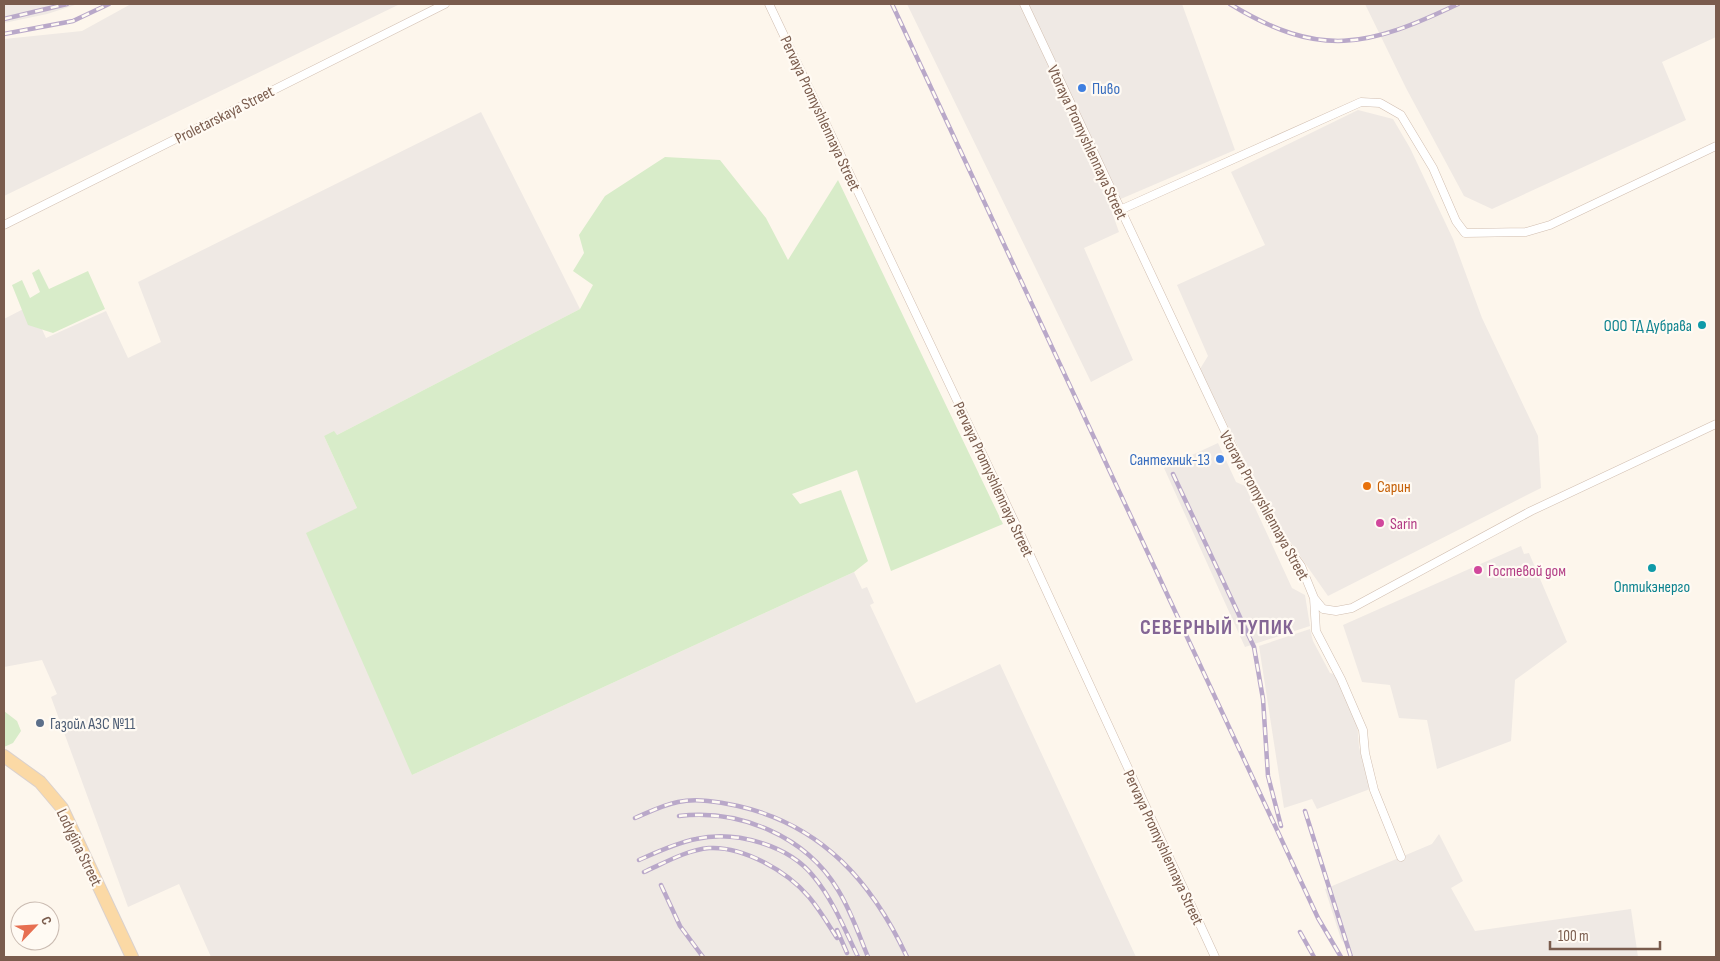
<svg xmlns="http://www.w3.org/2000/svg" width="1720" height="961" font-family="'Sofia Sans Condensed',sans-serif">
  <rect width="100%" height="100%" fill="#fdf6ec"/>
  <path fill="#efe9e4" d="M4,4H78L47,14L4,23Z
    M131,4H400L4,196V39L82,31Z
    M907,4H1182L1235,150L1109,204L1119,232L1084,248L1133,360L1091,382Z
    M1365,4H1716V37L1662,62L1686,120L1492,209L1464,196L1406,88Z
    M1358,110L1393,119L1410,148L1453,239L1482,318L1538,436L1541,488L1328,596L1272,516L1200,369L1208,356L1177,285L1265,245L1231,172Z
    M481,112L580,309L337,435L324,436L357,508L412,775L854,572L862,589L867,587L874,603L870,605L916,703L1000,664L1136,957H211L179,884L128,907L51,697L57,694L42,660L4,667V319L31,305L46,338L106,311L128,358L161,342L138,282Z
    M1218,443L1236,482L1245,486L1292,588L1305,595L1310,626L1245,647L1164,468Z
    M1521,546L1524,554L1529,553L1567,642L1515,680L1511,741L1437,769L1427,720L1399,718L1390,685L1362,682L1343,625Z
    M1310,629L1313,641L1330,673L1334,674L1357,722L1359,747L1370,789L1317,809L1312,799L1284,808L1259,646Z
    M1439,834L1463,881L1451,888L1475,931L1631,909L1638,957H1354L1341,939L1325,889L1432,844Z"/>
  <path fill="#d8ecc9" d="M665,157L720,160L766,218L788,260L838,180L1003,524L891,571L857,470L792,494L800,504L841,490L868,561L854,572L412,775L306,533L357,508L324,436L334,431L337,435L580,309L593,285L573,271L584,253L579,235L605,196Z
    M39,269L49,289L88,271L105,309L53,333L28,325L12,285L22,280L30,298L40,292L32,273Z
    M4,711L17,721L21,731L13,743L4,747Z"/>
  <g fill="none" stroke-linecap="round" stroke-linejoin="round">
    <g stroke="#d1beb0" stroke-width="9">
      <path id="minor" d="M769,4L1018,529L1215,957
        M1024,4L1248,480L1275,530L1301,566L1314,598L1323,609L1336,611L1352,608L1531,511L1716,424
        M1120,210L1361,102L1380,103L1401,115L1433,168L1456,221L1465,233L1526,232L1550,225L1716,146
        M4,225L445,4
        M1314,598L1316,631L1341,679L1363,730L1365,753L1374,790L1401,857"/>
    </g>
    <g stroke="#dad1cd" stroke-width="14">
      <path id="primary" d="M4,756L40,782L62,808L132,957"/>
    </g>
    <use href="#minor" stroke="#fff" stroke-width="8"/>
    <use href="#primary" stroke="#fbd9a5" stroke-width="12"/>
    <g stroke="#b9a8c9" stroke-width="4.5">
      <path id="rail" d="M892,4L1318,918L1341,957
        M1230,4C1320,59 1368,47 1458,4
        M4,19L67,4
        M4,34L73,21L109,4
        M1173,474L1254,647L1263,699L1268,776L1281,826
        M1305,811L1351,957
        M679,816C740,809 806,836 838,890C851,911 859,935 868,957
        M635,818C649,812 663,805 678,802C697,798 719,802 738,806C822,825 872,882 907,957
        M639,860C657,852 676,843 696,839C735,830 789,845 814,877C833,900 845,930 858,957
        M644,872C664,863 687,850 709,848C743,846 787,871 809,897C820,910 828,924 837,938
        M661,885L680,926L703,957
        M837,930L847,953
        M1300,932L1314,957"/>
    </g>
    <use href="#rail" stroke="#fffaf3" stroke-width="2.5" stroke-dasharray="8" stroke-linecap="butt"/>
  </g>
  <g fill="#3f7fe0" stroke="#fffaf3" stroke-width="2">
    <circle cx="1082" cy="88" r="5"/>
    <circle cx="1220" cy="459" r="5"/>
  </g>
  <g fill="#0f9aa8" stroke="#fffaf3" stroke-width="2">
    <circle cx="1702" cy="325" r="5"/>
    <circle cx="1652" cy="568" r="5"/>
  </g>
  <circle fill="#e8710a" stroke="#fffaf3" stroke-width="2" cx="1367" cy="486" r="5"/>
  <g fill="#d1479c" stroke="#fffaf3" stroke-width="2">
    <circle cx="1380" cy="523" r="5"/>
    <circle cx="1478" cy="570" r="5"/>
  </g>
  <circle fill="#5c6f8a" stroke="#fffaf3" stroke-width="2" cx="40" cy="723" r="5"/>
  <g text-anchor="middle" stroke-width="4.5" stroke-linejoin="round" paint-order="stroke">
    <g font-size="16" fill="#366cbe" stroke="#fffaf3" text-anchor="start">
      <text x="1092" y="94">Пиво</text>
      <text x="1210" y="465" text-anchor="end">Сантехник-13</text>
    </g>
    <g font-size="16" fill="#7a5c4d" stroke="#fffaf3">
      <text transform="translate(821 113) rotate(65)" y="6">Pervaya Promyshlennaya Street</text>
      <text transform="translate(224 114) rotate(-27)" y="6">Proletarskaya Street</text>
      <text transform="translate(1088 142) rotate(65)" y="6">Vtoraya Promyshlennaya Street</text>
      <text transform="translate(994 479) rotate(65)" y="6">Pervaya Promyshlennaya Street</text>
      <text transform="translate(1265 505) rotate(61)" y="6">Vtoraya Promyshlennaya Street</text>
      <text transform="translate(80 847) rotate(64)" y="6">Lodygina Street</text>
      <text transform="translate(1164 847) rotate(65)" y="6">Pervaya Promyshlennaya Street</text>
    </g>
    <g font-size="16" fill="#0d838f" stroke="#fffaf3" text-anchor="end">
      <text x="1692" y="331">ООО ТД Дубрава</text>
      <text x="1652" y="592" text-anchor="middle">Оптикэнерго</text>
    </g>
    <g font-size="16" fill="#c56008" stroke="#fffaf3" text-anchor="start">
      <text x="1377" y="492">Сарин</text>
    </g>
    <g font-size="16" fill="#b23c85" stroke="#fffaf3" text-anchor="start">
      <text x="1390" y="529">Sarin</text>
      <text x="1488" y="576">Гостевой дом</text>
    </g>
    <g font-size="16" fill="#4e5e75" stroke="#fffaf3" text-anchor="start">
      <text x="50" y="729">Газойл АЗС №11</text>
    </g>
    <g font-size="21" font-weight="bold" letter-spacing="1" fill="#846695" stroke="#fffaf3">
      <text x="1217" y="634">СЕВЕРНЫЙ ТУПИК</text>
    </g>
  </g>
  <rect width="1720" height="961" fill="none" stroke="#7a5c4d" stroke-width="10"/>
  <g transform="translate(35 926) rotate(65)"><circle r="24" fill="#fffaf3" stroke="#cabbb1"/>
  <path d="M0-4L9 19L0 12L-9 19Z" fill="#e76f51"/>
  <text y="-8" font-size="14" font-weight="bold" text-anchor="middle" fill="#7a5c4d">С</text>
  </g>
  <path d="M1550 941v8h110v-8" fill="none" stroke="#7a5c4d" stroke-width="2.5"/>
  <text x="1558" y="941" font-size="15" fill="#7a5c4d" stroke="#fffaf3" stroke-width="4" paint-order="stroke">100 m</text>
</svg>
